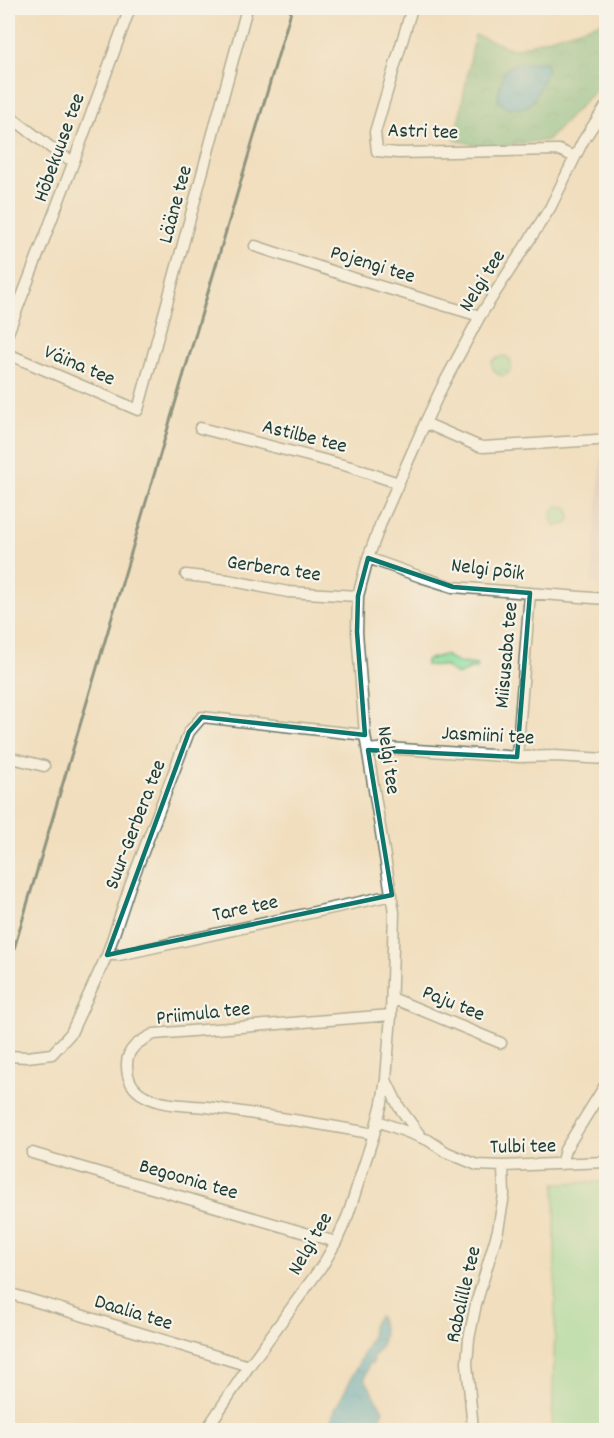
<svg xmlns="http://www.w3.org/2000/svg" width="614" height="1438" font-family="Dekko,sans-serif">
  <defs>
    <pattern id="forest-crowns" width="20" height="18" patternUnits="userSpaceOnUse" patternTransform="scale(1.5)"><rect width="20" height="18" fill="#72bd85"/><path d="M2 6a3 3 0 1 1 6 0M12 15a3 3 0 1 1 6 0" fill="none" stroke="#5d9b6e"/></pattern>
    <pattern id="park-crowns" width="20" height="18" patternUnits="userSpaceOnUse" patternTransform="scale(1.5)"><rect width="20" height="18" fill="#8dde9e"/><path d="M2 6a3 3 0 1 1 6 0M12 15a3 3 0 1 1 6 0" fill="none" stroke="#79bf89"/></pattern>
    <pattern id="water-ripples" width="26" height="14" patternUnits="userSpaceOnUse" patternTransform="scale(1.5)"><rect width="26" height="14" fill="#44a8c4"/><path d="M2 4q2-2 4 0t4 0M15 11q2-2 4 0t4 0" fill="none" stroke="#388aa0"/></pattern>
  </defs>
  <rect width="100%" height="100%" fill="#f7f3e8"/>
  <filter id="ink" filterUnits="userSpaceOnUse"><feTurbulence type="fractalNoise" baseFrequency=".0167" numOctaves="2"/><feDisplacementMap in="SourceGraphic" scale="12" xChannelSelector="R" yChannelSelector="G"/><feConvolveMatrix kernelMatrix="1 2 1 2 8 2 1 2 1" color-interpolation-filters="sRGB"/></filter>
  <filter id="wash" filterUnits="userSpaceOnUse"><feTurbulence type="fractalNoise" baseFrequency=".008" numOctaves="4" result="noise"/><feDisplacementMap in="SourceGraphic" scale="24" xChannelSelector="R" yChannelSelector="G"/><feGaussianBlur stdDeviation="1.35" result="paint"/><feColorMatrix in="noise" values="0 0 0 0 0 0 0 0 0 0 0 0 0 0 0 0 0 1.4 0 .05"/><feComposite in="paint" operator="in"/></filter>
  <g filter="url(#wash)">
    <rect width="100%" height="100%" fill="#f1debe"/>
    <path fill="#d1c0bd" d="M606,401V585L591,584Z"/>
    <path fill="#8dde9e" stroke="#568e69" stroke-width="1.5" d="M606,1182V1430H552L555,1323V1183Z"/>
    <path fill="url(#forest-crowns)" stroke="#487d5c" stroke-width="1.5" d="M606,18V61L598,87L548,140L488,148L455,140L475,35L514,49L599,23Z"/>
    <path fill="url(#park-crowns)" stroke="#568e69" stroke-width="1.5" d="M504,356L510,359C517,380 491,381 492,361L497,358Z
      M557,506L566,507L569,509L570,519L567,524L555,526L551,519L552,512Z
      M444,655L459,663L477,665V669H471L457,675L444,666L426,665V660Z"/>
    <path fill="url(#water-ripples)" stroke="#32727c" stroke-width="1.5" d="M546,62L548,69L533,102L524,108L508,109L498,101C503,58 507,64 546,62Z
      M379,1316C386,1332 386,1343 373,1357V1363L369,1364L365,1379L383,1410L378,1424L369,1425V1430H332L329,1425L336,1407L347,1387L371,1337L372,1326Z"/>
  </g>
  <g filter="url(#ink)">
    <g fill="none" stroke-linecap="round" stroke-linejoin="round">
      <g stroke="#687564" stroke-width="13">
        <path id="minor" d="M412,8L375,132L377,151L398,153L559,150L575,157
          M8,115L62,156L74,161
          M255,246L359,280L480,316
          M8,333L74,161L130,8
          M8,354L138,410L247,8
          M425,423L478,446L483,447L597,440
          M200,428L351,467L398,483
          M368,558L421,577L453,587L606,599
          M186,575L228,580L288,592L358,596
          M368,750L387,748L519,757L555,756L606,759
          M8,757L44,766
          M517,757L530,593
          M107,955H119L392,895
          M392,998L501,1043
          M8,1056L27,1057L52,1054L71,1033L107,955L130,886L189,732L202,717L365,735
          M386,1080L399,1107L422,1138
          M378,1121L428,1140L446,1152L477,1165L503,1166L606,1162
          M374,1134C319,1123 263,1115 207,1107C187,1105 163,1106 145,1096C133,1090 127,1079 127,1066C126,1048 140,1041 154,1034L391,1015
          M32,1153L336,1242
          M561,1164L565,1150L606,1084
          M8,1293L249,1366
          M206,1430L249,1366L324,1263L336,1242L348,1215L374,1134L382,1103L386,1079L391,1015L394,912L365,735L357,632L358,596L368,558L382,520L425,423L442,387L480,316L550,208L583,141L606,106
          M473,1430L467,1363L469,1339L476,1304L498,1230L504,1195L503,1166"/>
      </g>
      <use href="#minor" stroke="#fff" stroke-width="10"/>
      <path stroke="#1f3d34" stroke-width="3" d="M8,969L292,8"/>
    </g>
  </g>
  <path d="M0 0H614V1438H0ZM368,558L453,587L530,593L517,757L368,750L392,895L107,955L189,732L202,717L365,735L357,632L358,596Z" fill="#f1debe" fill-opacity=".55" fill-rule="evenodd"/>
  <path fill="none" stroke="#0f766e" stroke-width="4.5" stroke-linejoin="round" d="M368,558L453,587L530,593L517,757L368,750L392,895L107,955L189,732L202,717L365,735L357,632L358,596Z"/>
  <g text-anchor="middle" stroke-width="4.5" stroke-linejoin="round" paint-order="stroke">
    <g font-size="21" fill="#1f3d34" stroke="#f7f3e8">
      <text transform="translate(423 130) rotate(2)" y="7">Astri tee</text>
      <text transform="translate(58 147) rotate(-70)" y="7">Hõbekuuse tee</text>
      <text transform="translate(174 204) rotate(-75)" y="7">Lääne tee</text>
      <text transform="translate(373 263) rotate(17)" y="7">Pojengi tee</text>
      <text transform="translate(481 280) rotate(-58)" y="7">Nelgi tee</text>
      <text transform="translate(80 364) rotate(23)" y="7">Väina tee</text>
      <text transform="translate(305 435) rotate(14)" y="7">Astilbe tee</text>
      <text transform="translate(274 567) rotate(8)" y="7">Gerbera tee</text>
      <text transform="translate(488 568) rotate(7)" y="7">Nelgi põik</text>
      <text transform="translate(505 655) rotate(-85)" y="7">Miisusaba tee</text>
      <text transform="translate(488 734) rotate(3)" y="7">Jasmiini tee</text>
      <text transform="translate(390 760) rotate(82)" y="7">Nelgi tee</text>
      <text transform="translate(134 824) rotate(-69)" y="7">Suur-Gerbera tee</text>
      <text transform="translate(245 907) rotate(-12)" y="7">Tare tee</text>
      <text transform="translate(454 1002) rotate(22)" y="7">Paju tee</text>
      <text transform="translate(203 1012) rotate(-6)" y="7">Priimula tee</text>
      <text transform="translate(523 1145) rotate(-1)" y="7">Tulbi tee</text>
      <text transform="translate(189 1178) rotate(16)" y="7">Begoonia tee</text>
      <text transform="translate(309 1243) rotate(-60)" y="7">Nelgi tee</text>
      <text transform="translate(462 1294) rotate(-77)" y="7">Rabalille tee</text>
      <text transform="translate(134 1311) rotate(17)" y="7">Daalia tee</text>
    </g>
  </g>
  <rect width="614" height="1438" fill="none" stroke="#f7f3e8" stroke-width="30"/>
</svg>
